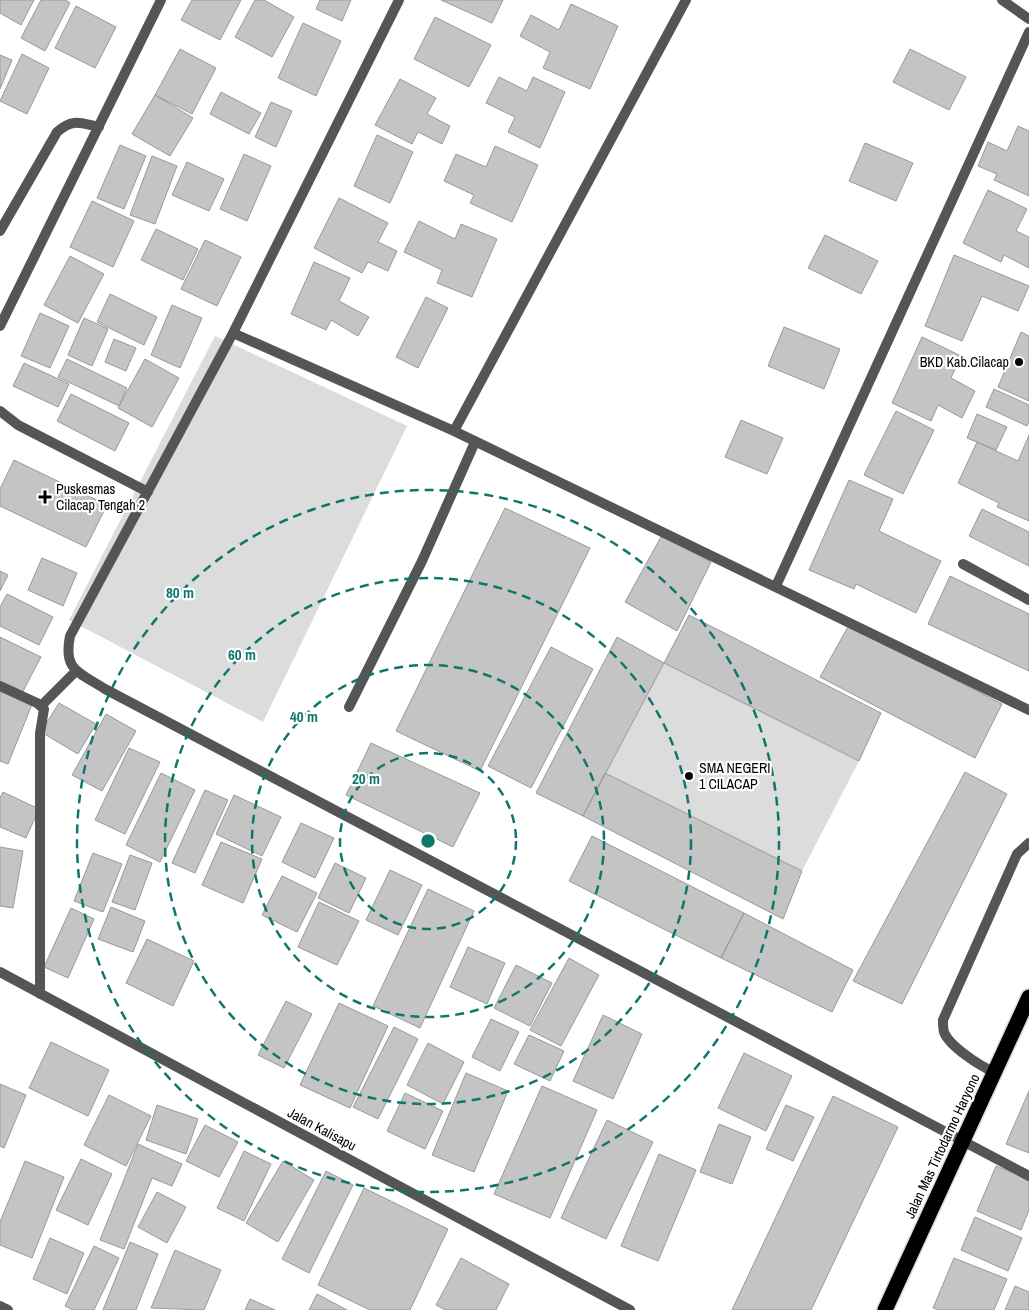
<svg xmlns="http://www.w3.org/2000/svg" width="1029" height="1310" font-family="'Archivo Narrow',sans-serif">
  <rect width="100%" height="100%" fill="#fff"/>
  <path fill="#dcdcdc" d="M215,336L407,426L263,722L69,620Z
    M664,663L859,761L802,871L605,773Z"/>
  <path fill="#c4c4c4" stroke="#999" d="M0,0H34L21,25L0,13Z
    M41,0H66L70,3L45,51L21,38Z
    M192,0H241L220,40L181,20Z
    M255,0H264L294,17L272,57L235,37Z
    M320,0H351L342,21L316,9Z
    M441,0H503L492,23Z
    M571,4L618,26L590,89L543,68L550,52L520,36L531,15L559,30Z
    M76,6L116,27L95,68L55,48Z
    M435,17L491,45L469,87L414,59Z
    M303,23L341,41L316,96L278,78Z
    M180,49L216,68L192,114L155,95Z
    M910,49L966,77L949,110L893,82Z
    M22,54L49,68L27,114L0,101Z
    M0,55L12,60L0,89Z
    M499,77L527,91L533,77L565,92L540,148L508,132L515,117L486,103Z
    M400,79L436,98L427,114L450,126L442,144L418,132L412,144L375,125Z
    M221,92L261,113L249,134L210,114Z
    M155,95L193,118L170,156L132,134Z
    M271,102L292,111L276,147L255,137Z
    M1018,126L1029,131V196L994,180L997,174L978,166L988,142L1007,151Z
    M377,135L413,152L390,203L354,186Z
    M865,143L913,163L896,201L849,181Z
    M120,145L146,156L124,209L97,198Z
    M495,146L538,165L512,222L470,203L474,195L444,181L456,154L486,167Z
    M244,154L271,166L247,221L220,209Z
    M152,156L177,166L155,224L130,215Z
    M187,162L224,179L209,211L172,195Z
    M988,190L1027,209L1016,231L1029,237V268L1004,255L1001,262L963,243Z
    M339,198L388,223L378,242L397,251L388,271L368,262L362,273L314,248Z
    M92,201L134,221L113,267L70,247Z
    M419,221L455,239L461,224L497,239L472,297L437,283L442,270L404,252Z
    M156,229L198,249L183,280L141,260Z
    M825,235L878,261L861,294L808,268Z
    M205,240L241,257L217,306L181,289Z
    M954,255L1029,286L1018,311L982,296L962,341L925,326Z
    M70,256L104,274L78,323L44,305Z
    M314,262L350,278L339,301L369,317L358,336L331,320L326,330L291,314Z
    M110,294L157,317L144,345L97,322Z
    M426,297L448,308L418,368L396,357Z
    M172,305L202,318L180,368L151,355Z
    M40,313L69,326L50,368L21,356Z
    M84,318L108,329L92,366L68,355Z
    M784,327L840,349L824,389L768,366Z
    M1021,332L1029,336V401L998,387Z
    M922,337L961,356L951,378L975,391L962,418L938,405L931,421L892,403Z
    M114,339L136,348L126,371L105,362Z
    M67,359L127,388L119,406L58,377Z
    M145,359L179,378L152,427L118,408Z
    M24,363L69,384L58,407L13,386Z
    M994,389L1029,405V421L1027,426L986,407Z
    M71,394L129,423L115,451L57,421Z
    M896,411L934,430L903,494L864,475Z
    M977,414L1007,427L996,450L967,438Z
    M741,420L783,438L767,474L725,457Z
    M1029,435V521L997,507L999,503L958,483L977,442L1018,461Z
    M14,460L107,505L86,547L0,506V489Z
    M849,480L893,499L879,531L941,561L916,613L856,584L854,589L809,570Z
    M505,508L590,548L480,771L396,731Z
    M982,509L1029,532V566L969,536Z
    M662,535L711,562L677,631L625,602Z
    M42,558L77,573L63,606L28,590Z
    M0,571L8,575L0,591Z
    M950,576L1029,614V671L928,624Z
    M7,594L53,617L39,645L0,626V607Z
    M689,615L881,713L859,761L664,663Z
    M849,625L1002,704L975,758L820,677Z
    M0,637L41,657L22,693L0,682Z
    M617,637L664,663L583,816L536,793Z
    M551,647L593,669L531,788L488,766Z
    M0,688L33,702L8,764L0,761Z
    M59,703L96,724L78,754L41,732Z
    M106,714L136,731L102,791L72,775Z
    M371,743L480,793L453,847L346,795Z
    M129,748L160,762L125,834L95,820Z
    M965,772L1007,794L902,1004L853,981Z
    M161,773L195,790L160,862L126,845Z
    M605,773L802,871L783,919L583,816Z
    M205,790L228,800L195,873L172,863Z
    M3,792L39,809L26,838L0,827V798Z
    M234,795L281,817L262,856L216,834Z
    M301,823L334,838L315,878L282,862Z
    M592,836L744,913L721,958L569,881Z
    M221,842L262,859L243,903L202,885Z
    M0,847L23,851L13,908L0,906Z
    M93,853L122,864L103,912L74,901Z
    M130,855L152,863L135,910L112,902Z
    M335,863L366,878L349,913L318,898Z
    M390,870L422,885L398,935L366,920Z
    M282,876L317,893L297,932L262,915Z
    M428,889L474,911L420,1028L373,1006Z
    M319,902L359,921L337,965L298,947Z
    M111,907L145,921L133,952L98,939Z
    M71,908L94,919L68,978L44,967Z
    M744,913L853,970L832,1012L721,958Z
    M147,939L194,961L173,1006L126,983Z
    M468,947L505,963L487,1004L450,987Z
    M569,958L599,975L561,1046L530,1030Z
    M516,965L552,983L530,1026L494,1008Z
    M286,1001L312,1014L284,1068L258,1055Z
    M339,1003L388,1026L350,1108L300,1085Z
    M603,1015L642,1034L613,1099L573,1081Z
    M491,1019L519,1032L500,1071L472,1057Z
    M394,1027L418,1039L378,1119L353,1107Z
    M529,1035L564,1051L550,1081L514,1064Z
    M51,1042L109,1070L88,1116L29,1088Z
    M428,1043L464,1062L443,1104L407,1085Z
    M744,1053L792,1076L766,1131L718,1108Z
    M466,1073L508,1091L474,1172L432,1155Z
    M0,1084L26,1095L4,1148L0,1146Z
    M542,1086L597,1110L550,1218L494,1194Z
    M1029,1091V1153L1006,1144Z
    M405,1093L443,1111L425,1149L387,1131Z
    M109,1095L151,1116L126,1166L84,1145Z
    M833,1096L898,1127L811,1310H732Z
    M157,1105L198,1119L186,1154L146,1140Z
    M786,1105L814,1117L793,1161L766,1149Z
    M607,1120L653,1142L606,1239L561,1218Z
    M719,1124L751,1137L732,1184L700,1172Z
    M205,1125L238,1142L219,1177L186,1161Z
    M138,1144L182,1164L172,1186L152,1178L124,1249L100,1240Z
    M244,1151L271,1164L244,1221L217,1208Z
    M659,1154L696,1170L658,1261L621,1246Z
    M81,1159L112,1174L88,1225L56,1210Z
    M25,1161L64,1177L32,1258L0,1245V1222Z
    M283,1161L314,1180L278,1242L246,1223Z
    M996,1166L1029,1179V1210L1021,1230L977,1211Z
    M326,1171L353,1185L309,1273L282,1259Z
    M364,1188L448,1229L410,1310H370L318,1285Z
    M157,1192L186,1207L167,1243L138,1227Z
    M975,1217L1022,1238L1008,1271L961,1250Z
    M50,1238L84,1253L67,1294L33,1279Z
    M130,1242L158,1254L136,1310H103Z
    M94,1246L119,1258L94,1310H73L65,1306Z
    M175,1250L221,1270L204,1310L151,1308Z
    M461,1258L509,1284L496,1310H445L436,1305Z
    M954,1258L1007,1279L994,1310H939L933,1308Z
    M1015,1286L1029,1292V1310H1005Z
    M317,1294L347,1310H309Z
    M250,1299L275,1310H245Z"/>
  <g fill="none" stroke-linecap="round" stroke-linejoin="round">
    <g stroke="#dbdbdb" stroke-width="18">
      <path id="highway" d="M885,1310L1029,997"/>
    </g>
    <path stroke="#555" stroke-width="10" d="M349,707L422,561L475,442
      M994,1072C980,1066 949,1046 944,1032C943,1029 943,1024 943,1020L1017,854L1029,843"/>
    <path stroke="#555" stroke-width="10" d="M399,0L233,333L454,431L1029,710
      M1002,0L1029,19
      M0,231L57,132C73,118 80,123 99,127
      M0,326L161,0
      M233,333L70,636C63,671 79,672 105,689L1029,1176
      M0,411L18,425L148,492
      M454,431L686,0
      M963,564L1029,600
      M776,586L1029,32
      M0,686L37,703L44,709L40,733V994
      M41,706L76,671
      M0,972L630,1310
      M0,1306L8,1310"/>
    <use href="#highway" stroke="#000" stroke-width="15"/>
  </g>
  <g fill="none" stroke="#0f766e" stroke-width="2.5" stroke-dasharray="9 6">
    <circle cx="428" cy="841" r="88"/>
    <circle cx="428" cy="841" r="176"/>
    <circle cx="428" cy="841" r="263"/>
    <circle cx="428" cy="841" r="351"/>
  </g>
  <g fill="#000" stroke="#fff" stroke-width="2">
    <circle cx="1019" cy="362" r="5"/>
    <path d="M42.5 489.5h5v5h5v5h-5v5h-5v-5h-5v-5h5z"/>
    <circle cx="689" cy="776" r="5"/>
  </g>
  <g text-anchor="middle" stroke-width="4.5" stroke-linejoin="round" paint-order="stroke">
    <g font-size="14" fill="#000" stroke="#fff" text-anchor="start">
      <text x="1009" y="367" text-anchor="end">BKD Kab.Cilacap</text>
      <text x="56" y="494">Puskesmas<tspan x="56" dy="16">Cilacap Tengah 2</tspan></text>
      <text x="699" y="773">SMA NEGERI<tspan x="699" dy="16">1 CILACAP</tspan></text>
    </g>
    <g font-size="14" fill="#000" stroke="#fff">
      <text transform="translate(322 1129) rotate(28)" y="5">Jalan Kalisapu</text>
      <text transform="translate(942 1146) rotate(-65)" y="5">Jalan Mas Tirtodarmo Haryono</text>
    </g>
  </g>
  <circle cx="428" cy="841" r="8" fill="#0f766e" stroke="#fff" stroke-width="2.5"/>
  <g font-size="15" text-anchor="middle" font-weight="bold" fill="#0f766e" stroke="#fff" stroke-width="4.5" stroke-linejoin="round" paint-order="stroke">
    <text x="180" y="598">80 m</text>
    <text x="242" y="660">60 m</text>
    <text x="304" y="722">40 m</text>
    <text x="366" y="784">20 m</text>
  </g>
</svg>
